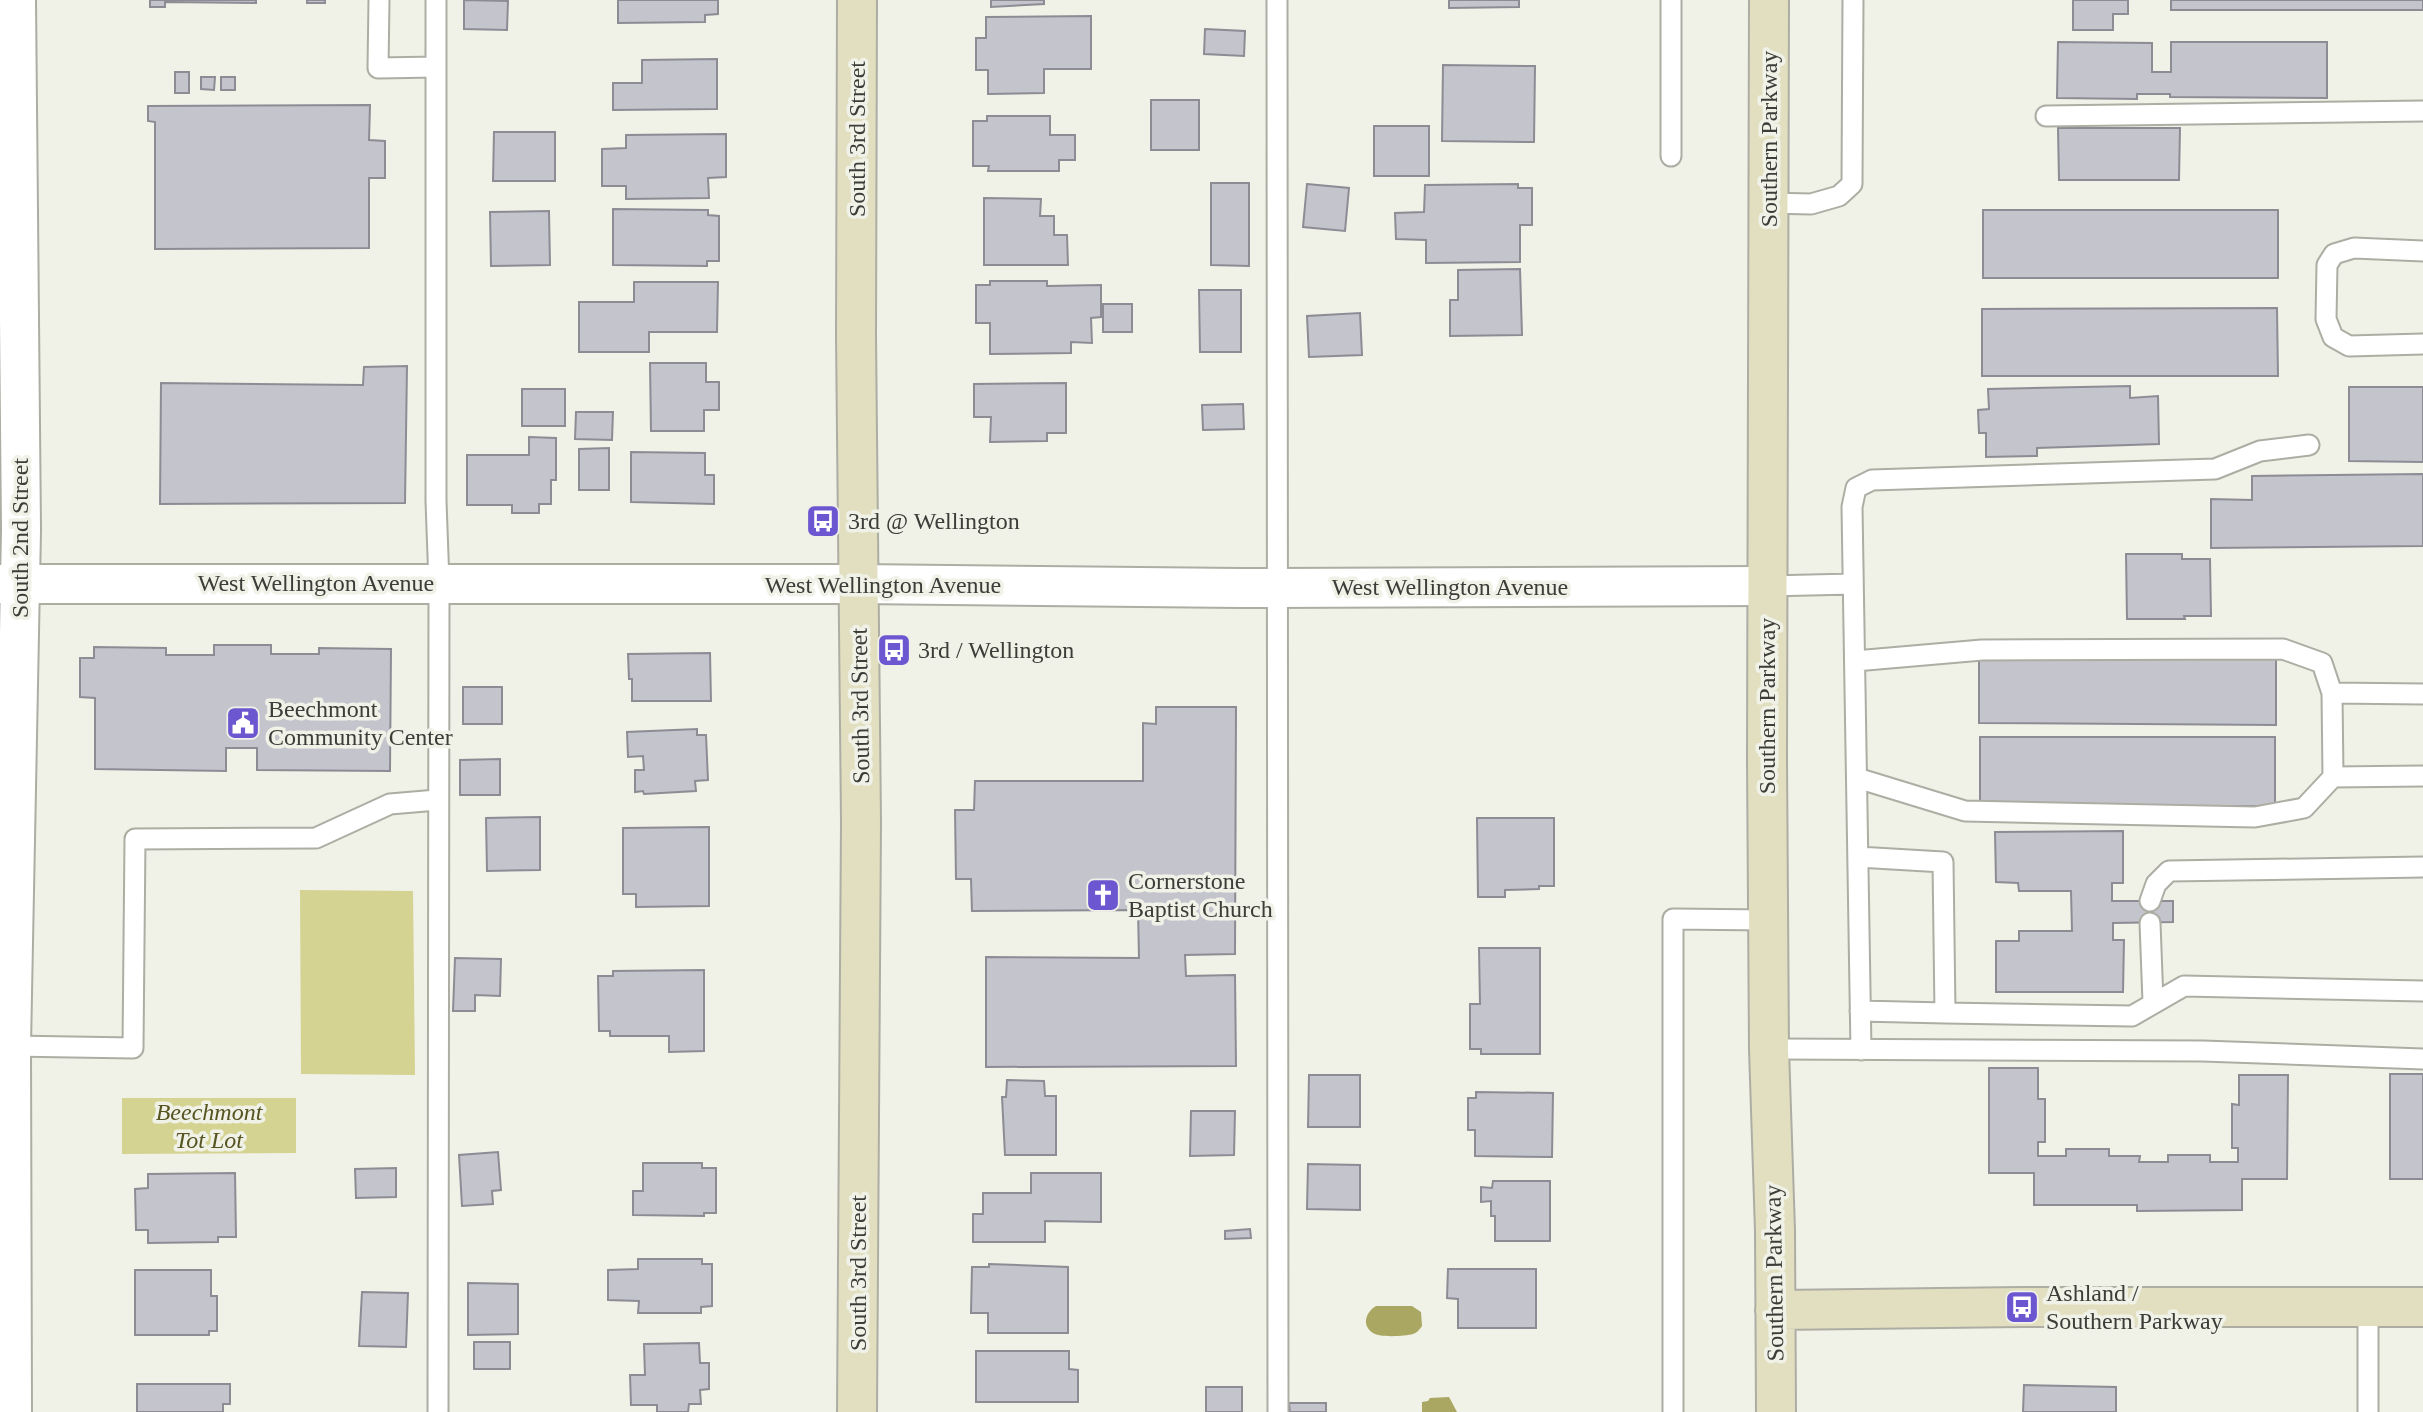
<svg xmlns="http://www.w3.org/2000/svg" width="2423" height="1412" font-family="Georgia,serif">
  <rect width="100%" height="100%" fill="#f0f1e7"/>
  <path fill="#d5d392" d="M300,890L413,891L415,1075L301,1074Z
    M122,1098H296V1153L122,1154Z"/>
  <path fill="#a9a762" d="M1376,1306H1412L1421,1312L1422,1326C1419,1330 1418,1332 1413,1334C1405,1336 1381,1338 1373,1333C1361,1325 1366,1312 1376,1306Z
    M1449,1397L1457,1412H1422V1402L1428,1401L1430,1398Z"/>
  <path fill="#c4c4cd" stroke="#8d8c95" stroke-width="2" d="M150,0H256V3L165,2V7H150Z
    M307,0H325V3H307Z
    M464,0L508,1L507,30L464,29Z
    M618,0H718V14L705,15V22L618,23Z
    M991,0H1044V4L991,7Z
    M1449,0H1519V7L1449,8Z
    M2073,0H2128V14H2113V30H2073Z
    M2171,0H2423V10H2171Z
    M1091,16V69H1044V93L988,94V70H976V38H986V17Z
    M1205,29L1245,31L1244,56L1204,54Z
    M2058,42L2152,43V72H2171V42H2327V98L2170,97V94H2137V99L2057,98Z
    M717,59V109L613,110V83H642V60Z
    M1443,65L1535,66L1534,142L1442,141Z
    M175,72H189V93H175Z
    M201,77H215L214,90L201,89Z
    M221,77H235V90H221Z
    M1151,100H1199V150H1151Z
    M370,105L369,140L385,141V178H369V248L155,249V122L148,121V106Z
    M987,116H1050V135H1075V160H1059V171H988L989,166H973V121H987Z
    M1374,126H1429V176H1374Z
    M2058,128H2180L2179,180H2059Z
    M494,132H555V181H493Z
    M726,134V177L708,178L709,198L626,199V186H602V149L626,148V135Z
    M1211,183H1249V266L1211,265Z
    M1307,184L1349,188L1345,231L1303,227Z
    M1518,184V188H1532V225H1520V262L1426,263V240L1396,239L1395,213L1424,212L1425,185Z
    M984,198L1041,199L1040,216H1054V235H1067L1068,265H984Z
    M613,209L708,210V215L719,216V261H707V266L613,265Z
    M1983,210H2278V278H1983Z
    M549,211L550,265L491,266L490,212Z
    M1520,269L1522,335L1450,336V300H1458V270Z
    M990,281H1047V286L1101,285V317L1091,318L1092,343L1071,342V353L990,354V323H976V285H990Z
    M634,282H718L717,332H649V352H579V302H634Z
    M1199,290H1241V352H1200Z
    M1103,304H1132V332H1103Z
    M2277,308L2278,376H1982V309Z
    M1360,313L1362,355L1309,357L1307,316Z
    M650,363H706V382H719V410H704V431H651Z
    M407,366L405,503L160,504L161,383L363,385L364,367Z
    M1066,383V433H1047V441L990,442L991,417H974V384Z
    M2130,386V398L2158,396L2159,444L2037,448V456L1986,457V433H1979L1978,410L1989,409L1988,389Z
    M2349,387H2423V462L2349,461Z
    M522,389H565V426H522Z
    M1243,404L1244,429L1203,430L1202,405Z
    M576,412H613L612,440L575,439Z
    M529,437L556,438V480H551V504H539V513H512V505H467V455H529Z
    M609,448V490H579V449Z
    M631,452L705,453V475H714V504L631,502Z
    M2423,474V546L2211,548V499L2252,500V476Z
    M2126,554H2182V559H2210L2211,616H2184L2185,619H2127Z
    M214,645H271V654H319V648L391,649L390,771L257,770V748H226V771L95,769V698L80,697V658H94V647L166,648V655H214Z
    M710,653L711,701H632V679H629L628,654Z
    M1979,655L2276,657V725L1979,723Z
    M463,687H502V724H463Z
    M1156,707H1236L1235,954L1185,955L1186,976L1235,975L1236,1066L986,1067V957L1139,958L1138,910L972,911L971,879H956L955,810H974L975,781H1143V723L1156,724Z
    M697,729V735H706L708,780L695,781L696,791L644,794L643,791L635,792V770H644L643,756L628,757L627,732Z
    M1980,737H2275V806H1980Z
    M500,759V795H460V760Z
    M540,817V870L487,871L486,818Z
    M1477,818H1554V886H1539V889L1505,890V897H1478Z
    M709,827V906L636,907V894H623V828Z
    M2123,831V883H2112V901H2173V922L2113,923V940H2124L2123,992H1996V941H2019V931H2072L2071,891H2019L2018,883L1996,882L1995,832Z
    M1479,948H1540V1054H1481V1049H1470V1004H1480Z
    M455,958L501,959L500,996L475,995V1011H453Z
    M704,970V1051L669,1052V1036H610V1031H599L598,976H613V971Z
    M1989,1068H2038V1099H2045V1142H2038V1156H2066V1149H2109V1156H2140L2139,1162H2168V1155H2210V1162H2238V1148H2232V1104L2239,1105V1075H2288L2287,1179H2242V1210L2137,1211V1205H2034V1173H1989Z
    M2390,1074H2423V1179H2390Z
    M1309,1075H1360V1127H1308Z
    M1007,1080L1044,1081L1045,1096H1056V1155H1005L1002,1097H1006Z
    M1476,1092L1553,1093L1552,1157L1475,1156V1130H1468V1098H1476Z
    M1191,1111H1235L1234,1155L1190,1156Z
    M498,1152L501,1190L492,1191L493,1204L462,1206L459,1155Z
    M643,1163H702V1168H716V1213H704V1216L633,1215V1191H643Z
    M1308,1164L1360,1165V1210L1307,1209Z
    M396,1168V1197L356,1198L355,1169Z
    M235,1173L236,1237H218V1242L148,1243V1230H136L135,1189L148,1188V1174Z
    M1031,1173H1101V1222L1045,1221V1242H973V1214H983V1193H1031Z
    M1493,1181H1550V1241H1495V1216H1491V1201L1481,1202V1187L1492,1188Z
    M1250,1229L1251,1238L1225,1239V1231Z
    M638,1259H702V1264H712V1306L701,1307V1313H638L639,1301L608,1300V1270L638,1269Z
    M989,1264L1068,1267V1333H988V1313H971L972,1267H989Z
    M1448,1269H1536V1328H1458V1299L1447,1298Z
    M135,1270H211V1296H217V1331H209V1335H135Z
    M468,1283L518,1284V1334L468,1335Z
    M362,1292L408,1293L406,1347L359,1346Z
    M474,1342H510V1369H474Z
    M699,1343L700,1363H709V1389L700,1390L701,1404H689L688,1412H657V1405H631L630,1375H645L644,1344Z
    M976,1351H1069V1369L1078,1370V1402H976Z
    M137,1384H230V1404H223V1412H137Z
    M2024,1385L2116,1387V1412H2023Z
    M1206,1387H1242V1412H1206Z
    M1289,1403H1326V1412H1290Z"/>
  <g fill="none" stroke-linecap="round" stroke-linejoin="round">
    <g stroke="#adada4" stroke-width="23">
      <path id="lane" d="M379,0L378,68L436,67
        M436,0V501L439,583L438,1412
        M1277,0L1278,1412
        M2046,116L2423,111
        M1671,156V0
        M1769,203L1811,204L1839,196L1852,184L1853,0
        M2423,251L2354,248L2334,254L2327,265L2326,319L2333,337L2349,346L2423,344
        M1766,586L1853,584
        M1855,661L1982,650L2283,649L2322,663L2332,693
        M2423,694L2332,693L2333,777L2423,776
        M1857,778L1965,811L2255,817L2304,808L2333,777
        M1858,857L1943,862L1945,1013L1860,1011
        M2150,901L2156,884L2169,871L2423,867
        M2150,923L2153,1002
        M1945,1013L2132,1016L2184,986L2423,991
        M11,1046L133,1048L135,839L316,838L390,804L437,800
        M1769,1049L2203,1051L2423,1059
        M1861,1050L1852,507L1856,488L1872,480L2215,469L2260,451L2309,445
        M1673,1412V919L1768,920
        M2368,1412V1307"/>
    </g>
    <g stroke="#adada4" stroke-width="42">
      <path id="street" d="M0,584H858L1240,588L1766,586
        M12,1412L11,1046L21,530L16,0"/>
    </g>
    <g stroke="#adada4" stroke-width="42">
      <path id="secondary" d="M1769,0L1767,758L1769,1049L1775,1231L1776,1412
        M1775,1310L2022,1307H2423
        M857,1412L861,822L856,336L857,0"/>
    </g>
    <use href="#lane" stroke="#fff" stroke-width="19"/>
    <use href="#street" stroke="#fff" stroke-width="38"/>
    <use href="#secondary" stroke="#e1dfc0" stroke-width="38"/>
  </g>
  <defs>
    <g id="bus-square" transform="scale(1.75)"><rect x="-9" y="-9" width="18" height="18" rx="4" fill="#6d57d0" stroke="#f0f1e7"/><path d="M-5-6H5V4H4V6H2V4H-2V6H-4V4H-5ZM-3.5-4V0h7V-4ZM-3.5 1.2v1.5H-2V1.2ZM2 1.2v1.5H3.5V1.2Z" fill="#fff"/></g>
    <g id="civic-square" transform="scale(1.75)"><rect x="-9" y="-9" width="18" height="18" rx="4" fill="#6d57d0" stroke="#f0f1e7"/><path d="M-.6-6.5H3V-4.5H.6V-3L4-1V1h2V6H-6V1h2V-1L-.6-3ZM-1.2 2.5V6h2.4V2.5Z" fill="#fff"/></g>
    <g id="church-square" transform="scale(1.75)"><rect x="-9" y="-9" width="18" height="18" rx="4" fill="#6d57d0" stroke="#f0f1e7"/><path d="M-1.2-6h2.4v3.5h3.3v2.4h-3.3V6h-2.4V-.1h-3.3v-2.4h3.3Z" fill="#fff"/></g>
  </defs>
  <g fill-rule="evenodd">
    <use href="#bus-square" x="823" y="521"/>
    <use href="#bus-square" x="894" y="650"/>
    <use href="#civic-square" x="243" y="723"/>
    <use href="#church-square" x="1103" y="895"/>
    <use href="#bus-square" x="2022" y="1307"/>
  </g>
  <g text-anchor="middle" stroke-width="7" stroke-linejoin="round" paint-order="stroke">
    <g font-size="24" fill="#3c3c38" stroke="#f0f1e7">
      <text transform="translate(857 139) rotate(-90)" y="8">South 3rd Street</text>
      <text transform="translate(1769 139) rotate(-90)" y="8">Southern Parkway</text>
      <text transform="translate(20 538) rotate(-90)" y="8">South 2nd Street</text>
      <text x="316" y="591">West Wellington Avenue</text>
      <text x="883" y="593">West Wellington Avenue</text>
      <text x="1450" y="595">West Wellington Avenue</text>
      <text transform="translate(860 706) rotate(-91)" y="8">South 3rd Street</text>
      <text transform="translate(1767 706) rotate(-90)" y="8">Southern Parkway</text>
      <text transform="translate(858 1273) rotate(-90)" y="8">South 3rd Street</text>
      <text transform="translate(1774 1273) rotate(-91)" y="8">Southern Parkway</text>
    </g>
    <g font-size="24" fill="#3c3c38" stroke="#f0f1e7" text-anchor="start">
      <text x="848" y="529">3rd @ Wellington</text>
      <text x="918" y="658">3rd / Wellington</text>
      <text x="268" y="717">Beechmont<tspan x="268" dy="28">Community Center</tspan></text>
      <text x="1128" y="889">Cornerstone<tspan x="1128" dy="28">Baptist Church</tspan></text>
      <text x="2046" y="1301">Ashland /<tspan x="2046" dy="28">Southern Parkway</tspan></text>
    </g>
    <g font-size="24" font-style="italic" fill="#565420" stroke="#f0f1e7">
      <text x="209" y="1120">Beechmont<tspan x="209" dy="28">Tot Lot</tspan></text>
    </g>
  </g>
</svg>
